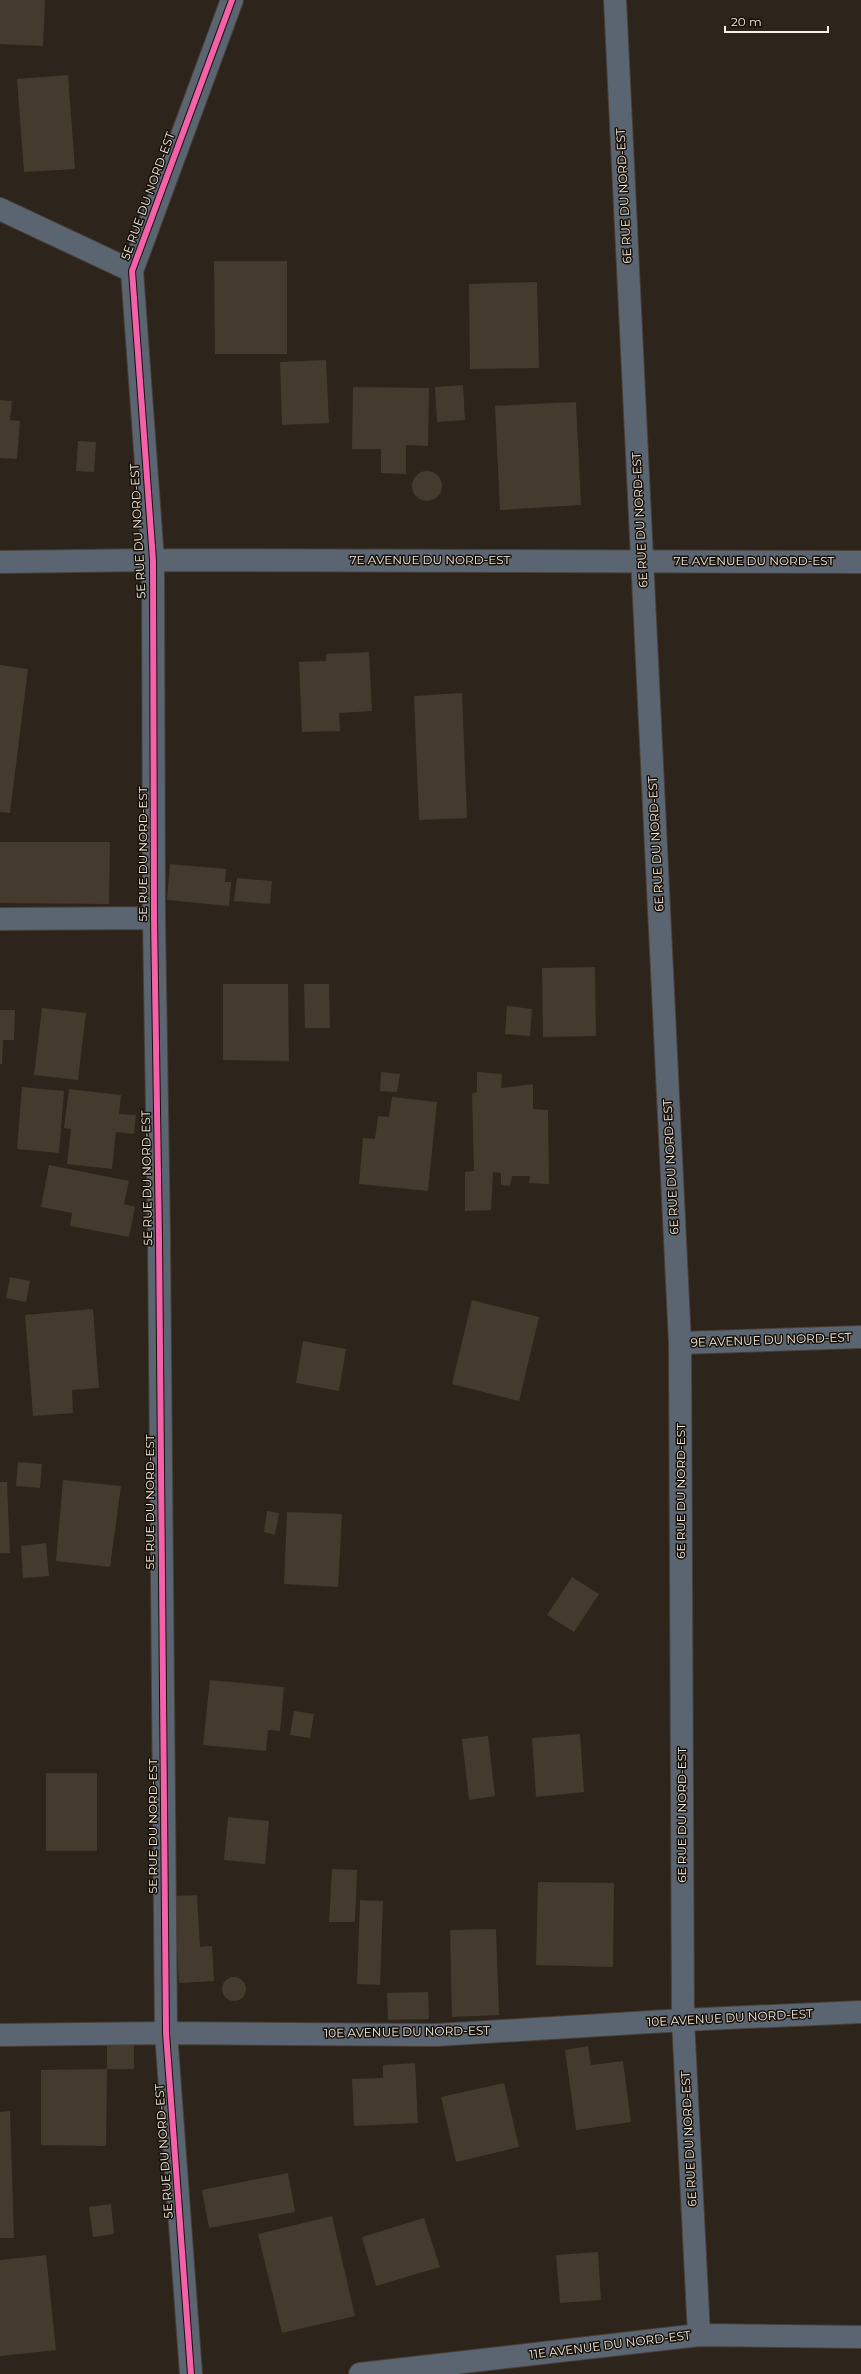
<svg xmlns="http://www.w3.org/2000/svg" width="861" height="2374" font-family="Montserrat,sans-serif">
  <rect width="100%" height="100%" fill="#2d241b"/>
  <path fill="#443b2e" d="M0,0H45L43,46L0,44Z
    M68,75L75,169L24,172L17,79Z
    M214,261H287V354H215Z
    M537,282L539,368L470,369L469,284Z
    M326,360L329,423L282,425L280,362Z
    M463,385L465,420L437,422L435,387Z
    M353,387L429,388L428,446L406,445V474L381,473V449H352Z
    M0,400L12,401L10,420L20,421L17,459L0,458Z
    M576,402L581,505L500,510L495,406Z
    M78,441L96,442L94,472L76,471Z
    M412 486a15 15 0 1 1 30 0a15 15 0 1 1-30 0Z
    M369,652L372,711L339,713L340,731L302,732L299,662L326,661V654Z
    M0,665L28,669L10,813L0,812Z
    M462,693L467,818L419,820L414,696Z
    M0,842H110L109,904L0,903Z
    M170,864L226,869L225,882H231L229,906L167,900Z
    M237,878L272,881L270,904L234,901Z
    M595,967L596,1036L543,1037L542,968Z
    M223,984H288L289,1061L223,1060Z
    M304,984H329L330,1028H305Z
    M507,1006L532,1009L530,1036L505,1034Z
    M42,1008L86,1013L78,1080L34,1075Z
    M0,1010H15L14,1040H3L2,1064H0Z
    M381,1072L400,1074L397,1092L380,1091Z
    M477,1072L502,1074L501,1088L533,1084V1109L548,1110L549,1184L529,1183L530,1176H512L510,1186L501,1185V1173L493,1172L491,1210L465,1211V1172L474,1171L472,1094L477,1092Z
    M22,1087L64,1091L59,1153L17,1149Z
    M69,1089L121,1095L119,1114L136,1115L134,1134L116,1132L112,1169L67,1164L71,1129L64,1128Z
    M392,1097L437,1102L428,1191L359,1184L363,1138L375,1139L378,1116L389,1117Z
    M49,1165L129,1181L124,1204L135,1207L129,1237L70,1226L72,1213L41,1207Z
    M10,1277L30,1281L26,1302L6,1298Z
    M472,1300L539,1317L519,1401L452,1384Z
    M93,1309L99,1388L72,1390L73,1413L33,1416L25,1315Z
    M303,1341L346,1349L339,1391L296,1383Z
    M18,1462L42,1464L40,1488L16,1486Z
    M63,1480L121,1486L110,1567L56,1561Z
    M0,1482H7L10,1553H0Z
    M267,1511L279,1513L275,1535L264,1532Z
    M287,1512L342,1514L338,1587L284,1584Z
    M46,1543L49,1576L23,1578L21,1546Z
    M572,1577L599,1594L574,1632L547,1615Z
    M210,1680L284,1687L280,1731L268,1730L266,1751L203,1745Z
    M294,1711L314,1714L310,1738L290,1735Z
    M580,1734L584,1792L536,1797L532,1738Z
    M488,1736L495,1796L469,1800L462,1739Z
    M46,1773H97V1851H46Z
    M228,1817L269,1821L265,1864L224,1860Z
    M332,1869L357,1870L355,1922H329Z
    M538,1882L614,1883L613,1967L536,1965Z
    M197,1895L200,1947L212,1946L214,1981L179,1983L174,1896Z
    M360,1900L383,1901L380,1985L357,1984Z
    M496,1929L499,2015L452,2017L450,1930Z
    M222 1989a12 12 0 1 1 24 0a12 12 0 1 1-24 0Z
    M428,1992L429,2019L388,2020L387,1993Z
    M107,2042L134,2043V2069H107Z
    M588,2046L591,2065L623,2061L631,2122L576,2130L565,2050Z
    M415,2063L418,2123L354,2126L352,2079L383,2078V2065Z
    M107,2069L106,2146L41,2145V2070Z
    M504,2083L519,2147L456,2162L441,2097Z
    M10,2111L14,2238H0V2112Z
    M288,2173L295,2212L209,2228L202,2190Z
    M111,2204L114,2234L93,2237L89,2207Z
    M332,2216L355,2316L282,2333L258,2234Z
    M424,2218L440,2267L376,2286L362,2237Z
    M598,2252L601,2300L560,2303L556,2255Z
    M46,2255L56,2350L0,2356V2260Z"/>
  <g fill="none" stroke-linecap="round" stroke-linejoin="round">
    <g stroke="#484039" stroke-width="24">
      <path id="minor" d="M615,0L680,1343L683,2020L699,2335
        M0,209L132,271
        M0,562L153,560L861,562
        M0,919L154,918
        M680,1343L861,1337
        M0,2035L166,2033L437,2035L683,2020L861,2012
        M191,2374L166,2033L159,1237L154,918L153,560L132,271L232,0
        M360,2374L699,2335L861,2337"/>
    </g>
    <use href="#minor" stroke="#5b6571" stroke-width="22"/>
    <g stroke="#161008" stroke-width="8">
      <path id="cycleway" d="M191,2374L166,2033L159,1237L154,918L153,560L132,271L232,0"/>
    </g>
    <use href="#cycleway" stroke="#f560ab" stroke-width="6"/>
  </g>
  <g text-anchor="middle" stroke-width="3" stroke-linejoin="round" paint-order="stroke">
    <g font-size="12" fill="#f7ede2" stroke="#161008">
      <text transform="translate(148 196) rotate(-70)" y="4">5E RUE DU NORD-EST</text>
      <text transform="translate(624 196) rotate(-93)" y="4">6E RUE DU NORD-EST</text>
      <text transform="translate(640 520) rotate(-93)" y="4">6E RUE DU NORD-EST</text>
      <text transform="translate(138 531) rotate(-93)" y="4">5E RUE DU NORD-EST</text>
      <text x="430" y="564">7E AVENUE DU NORD-EST</text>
      <text x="754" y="565">7E AVENUE DU NORD-EST</text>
      <text transform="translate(656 844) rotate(-93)" y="4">6E RUE DU NORD-EST</text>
      <text transform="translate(143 854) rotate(-90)" y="4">5E RUE DU NORD-EST</text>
      <text transform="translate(671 1167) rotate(-93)" y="4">6E RUE DU NORD-EST</text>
      <text transform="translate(147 1178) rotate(-91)" y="4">5E RUE DU NORD-EST</text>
      <text transform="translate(771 1340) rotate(-2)" y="4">9E AVENUE DU NORD-EST</text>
      <text transform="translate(681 1491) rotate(-90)" y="4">6E RUE DU NORD-EST</text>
      <text transform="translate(150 1502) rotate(-90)" y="4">5E RUE DU NORD-EST</text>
      <text transform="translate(682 1815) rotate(-90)" y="4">6E RUE DU NORD-EST</text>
      <text transform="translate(153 1826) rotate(-90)" y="4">5E RUE DU NORD-EST</text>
      <text transform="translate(730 2018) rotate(-3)" y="4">10E AVENUE DU NORD-EST</text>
      <text transform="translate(407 2032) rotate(-1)" y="4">10E AVENUE DU NORD-EST</text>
      <text transform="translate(689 2139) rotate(-93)" y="4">6E RUE DU NORD-EST</text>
      <text transform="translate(164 2151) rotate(-94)" y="4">5E RUE DU NORD-EST</text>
      <text transform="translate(610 2345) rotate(-7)" y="4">11E AVENUE DU NORD-EST</text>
    </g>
  </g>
  <path d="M725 26v6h103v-6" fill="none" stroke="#f7ede2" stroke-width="2"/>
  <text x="731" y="26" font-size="12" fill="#f7ede2" stroke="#161008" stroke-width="3" paint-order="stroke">20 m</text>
</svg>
